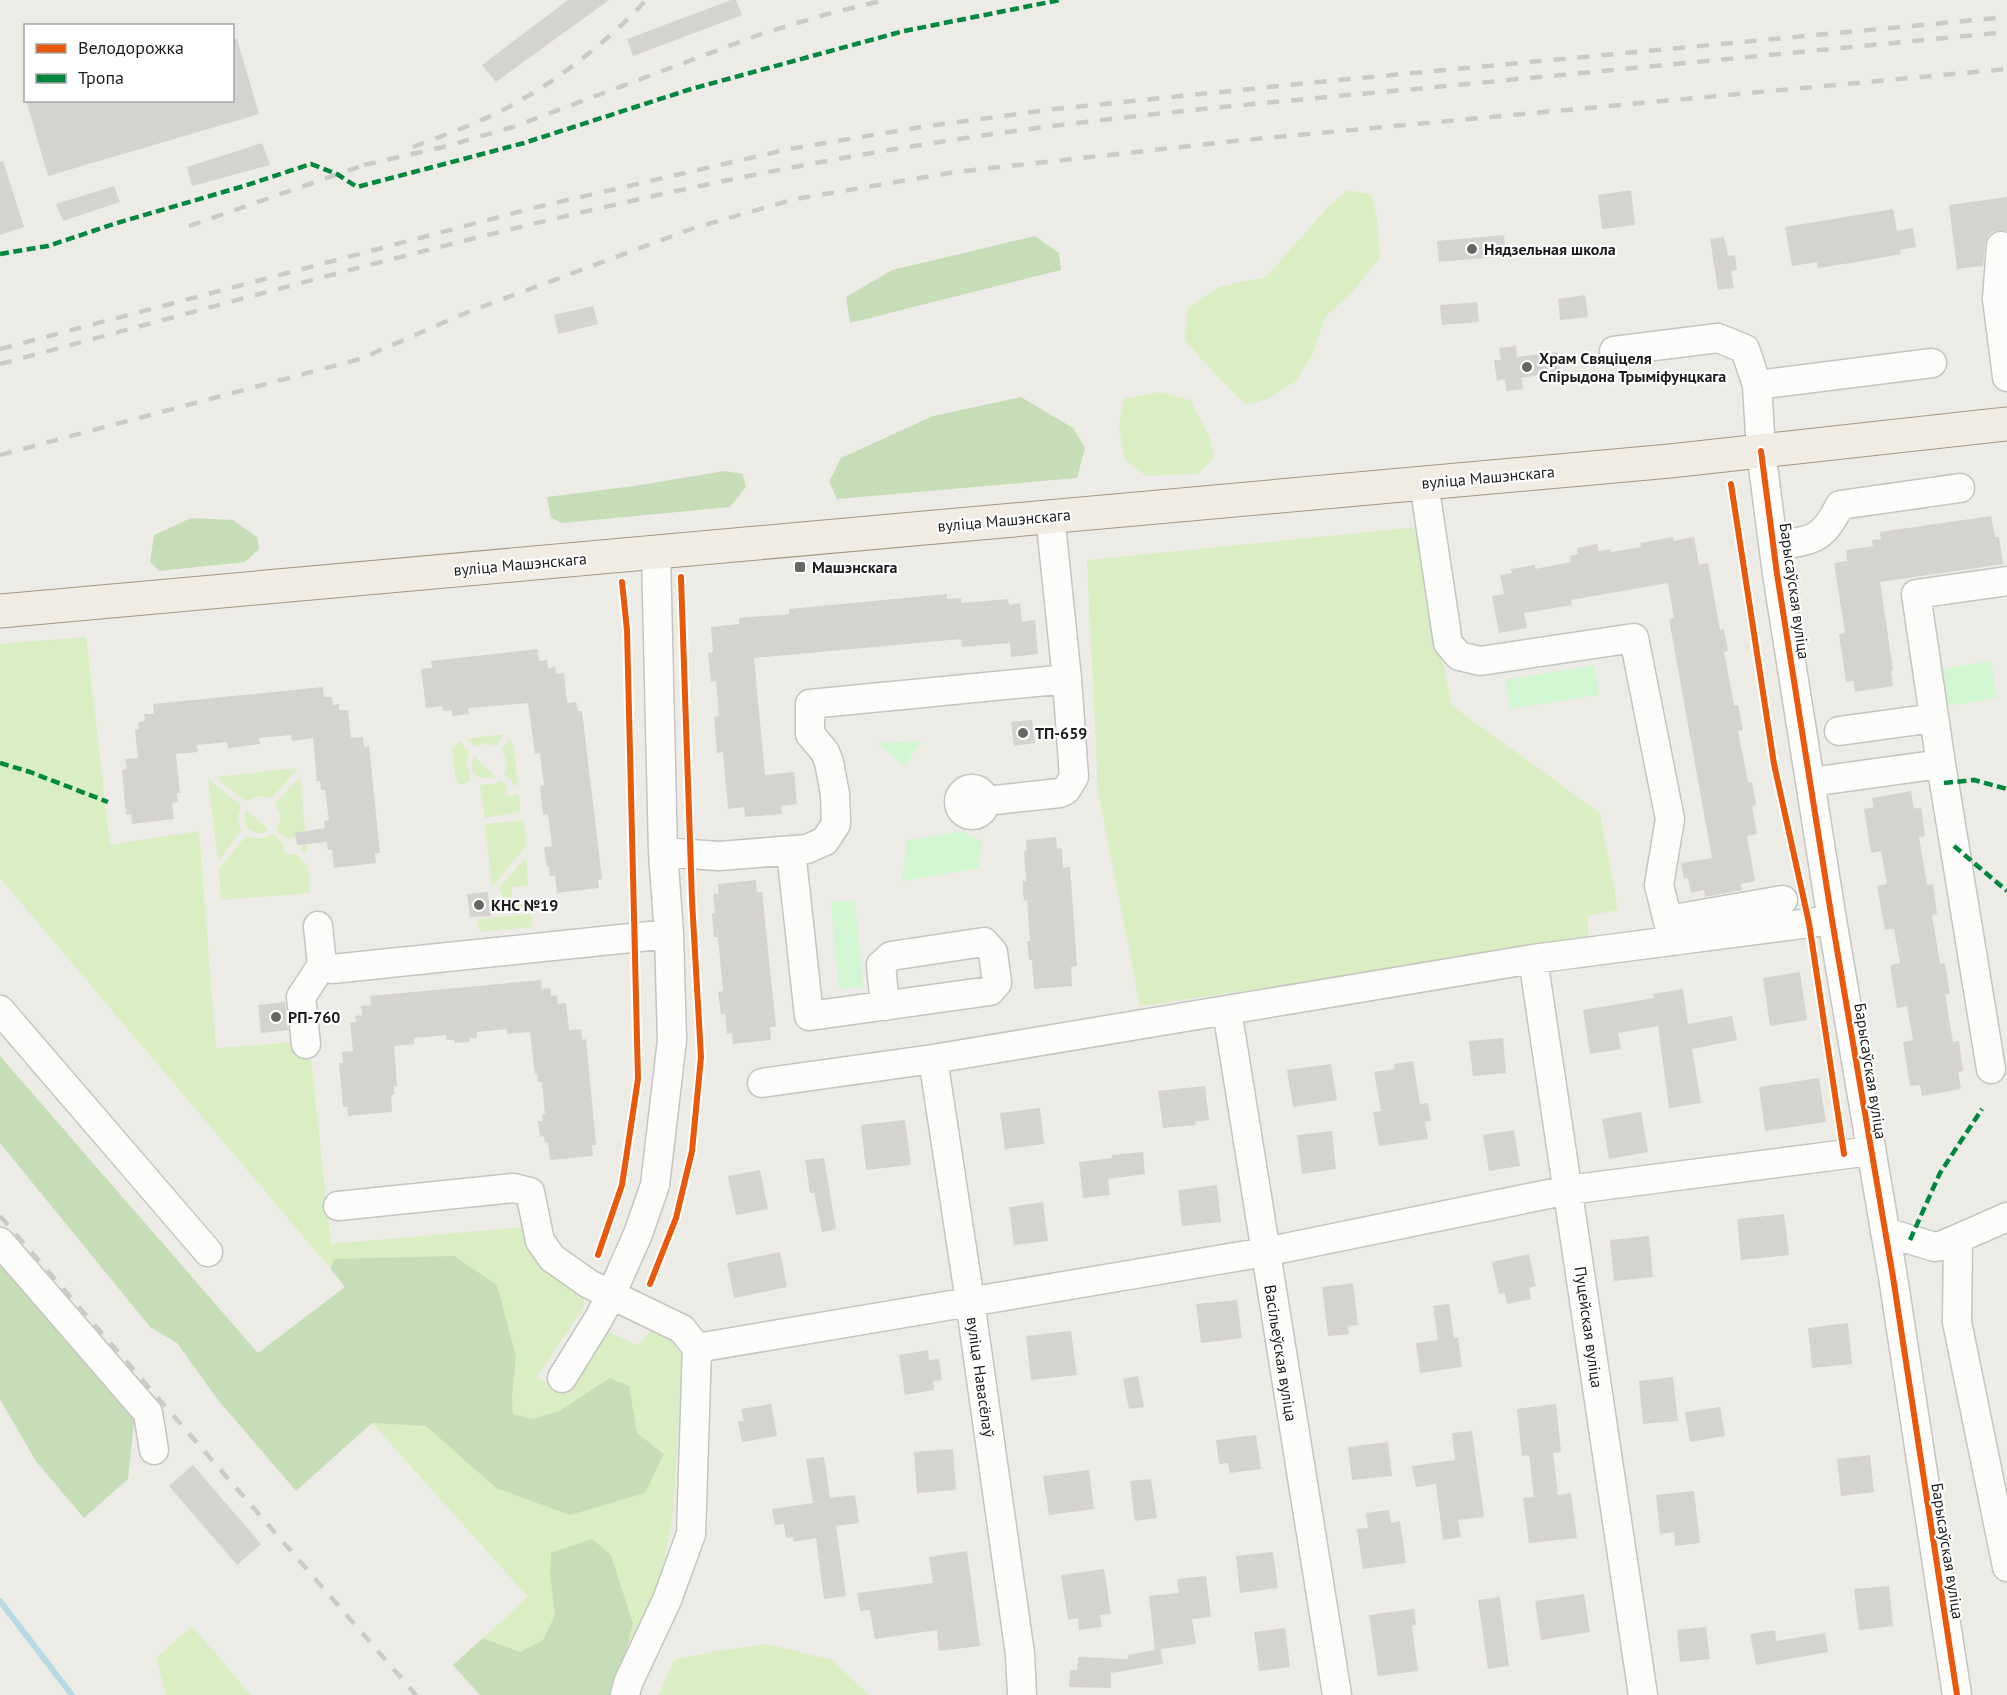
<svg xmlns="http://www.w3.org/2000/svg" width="2007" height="1695" font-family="'PT Sans',sans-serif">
  <rect width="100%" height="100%" fill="#edebe6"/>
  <path fill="#d9eec2" d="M1348,190L1371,195L1377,218L1380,258L1352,292L1325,317L1314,351L1297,380L1270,398L1246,405L1213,372L1185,340L1188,308L1218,287L1266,277L1327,208Z
    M1159,392L1190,400L1209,436L1214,458L1198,474L1146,476L1125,460L1119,428L1124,399Z
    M1420,527L1451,705L1600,813L1618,910L1587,916L1589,941L1140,1006L1098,791L1087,560Z
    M86,637L110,845L199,831L216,1048L309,1041L331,1244L524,1227L583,1292L584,1307L537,1377L569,1395L606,1331L638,1345L655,1326L673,1334L683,1352L673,1515L660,1579L625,1658L633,1623L611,1555L550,1575L555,1615L543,1640L520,1652L483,1638L528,1597L372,1423L426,1426L496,1488L645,1493L664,1453L637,1433L575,1401L559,1411L533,1419L513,1414L512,1398L516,1357L335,1259L330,1268L0,878V644Z
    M504,734L496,746L484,743L474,747L467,739Z
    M510,739L514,748L518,787L504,775C508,766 507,758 501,749Z
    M460,741L469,752L466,762L471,780L465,784H458L455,775L452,748Z
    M474,756L496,777C480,781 466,775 474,756Z
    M298,768L272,798L258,796L245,801L215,777Z
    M300,777L307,852H302L299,837L286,839L276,830L281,818L275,803Z
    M208,778L241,806C236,815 238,822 241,831L218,861Z
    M501,780L507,786L505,793L510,796L519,794L520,812L485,818L480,785L495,784Z
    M246,809L268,829L264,833C248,833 241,824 246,809Z
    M524,820L526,846L492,887L485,824Z
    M273,834L283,844L285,854H296L308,867L310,893L221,900L219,869L246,836L261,839Z
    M526,857L528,885L511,887L513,905L530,904V909L503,911L502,895L499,888Z
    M531,914L532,927L480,932L477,919Z
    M192,1626L251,1695H166L156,1658Z
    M767,1644L832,1660L869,1695H659L674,1660L716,1651Z"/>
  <path fill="#c6deb8" d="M1035,236L1059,253L1061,270L850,323L846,297L892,270Z
    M1021,397L1073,428L1085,448L1077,478L837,499L829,482L841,458L933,416Z
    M725,471L743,474L746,487L730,507L562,523L551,518L547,497L634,486Z
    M191,518L233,520L257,537L259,549L245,562L159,571L150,562L154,535Z
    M0,1056L258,1353L345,1287L330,1268L335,1259L454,1256L497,1285L516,1357L512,1398L513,1414L533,1419L559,1411L610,1378L629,1386L637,1433L664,1454L645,1493L570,1515L496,1488L426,1426L372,1423L296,1491L218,1400L177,1343L150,1327L0,1143Z
    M0,1261L135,1414L128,1479L84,1518L35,1460L0,1399Z
    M592,1539L611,1555L633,1623L625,1658L611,1695H480L453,1665L483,1638L520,1652L543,1640L555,1615L550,1575L551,1553Z"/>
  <path fill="#d2f6d2" d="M1991,661L1997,698L1948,706L1942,669Z
    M1594,665L1599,695L1510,709L1505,680Z
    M922,741L904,766L877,743Z
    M962,831L982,841L979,868L902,881L907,840Z
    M855,900L863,987L839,989L831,902Z"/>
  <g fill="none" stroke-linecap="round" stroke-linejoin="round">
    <path stroke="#b6dae3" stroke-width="6" d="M0,1601L72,1695"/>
  </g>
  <path fill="#d5d3cf" d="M568,0H609L496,82L482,65Z
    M731,0H736L742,15L633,56L627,39Z
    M232,39H237L259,114L48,176L26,100H232Z
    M262,143L270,165L192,186L187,167Z
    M3,161L24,227L0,235V162Z
    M114,186L120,202L63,221L56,204Z
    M1631,190L1635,225L1602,229L1598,195Z
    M2007,197V231H1994L1988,236L1985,245L1983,266L1957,269L1949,205Z
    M1893,209L1897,231L1913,228L1916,247L1900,250L1901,254L1863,261L1818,268L1817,262L1792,266L1785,227Z
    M1504,235L1506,256L1439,262L1437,241Z
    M1724,237L1728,256L1735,255L1737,270L1731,271L1734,288L1718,290L1710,239Z
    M1585,295L1588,317L1560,320L1558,299Z
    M1477,302L1479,322L1442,325L1440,305Z
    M593,306L598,324L558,334L554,315Z
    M1516,346L1517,357L1557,352L1560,372L1521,378L1523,389L1506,391L1505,379L1497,381L1494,360H1501L1499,348Z
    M1991,516L1995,537H1999L2003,564L1880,582L1893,670L1891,671L1893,686L1855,692L1854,681L1846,682L1839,634L1845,633L1834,563L1847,561L1846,550L1873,546L1872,540L1881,539L1880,532Z
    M1673,537V541L1694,537L1699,565L1708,563L1720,630L1724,629L1728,651L1724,652L1734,705H1738L1743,730L1738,731L1748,782H1752L1756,805L1752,806L1757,834L1747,836L1755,881L1741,884L1742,890L1705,897L1704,890L1691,893L1688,878L1684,879L1681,863L1712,858L1669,619L1674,618L1668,583L1571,600L1572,605L1524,613L1527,628L1499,633L1492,596L1504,594L1500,575L1512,573L1511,569L1535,565V569L1571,562L1570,556L1578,554L1577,548L1597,544L1599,551L1610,549L1611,552L1641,547L1640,543Z
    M947,594V599L961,598V603L1008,599L1009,605L1020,603L1022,622L1035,620L1038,654L1011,657L1010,643L962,647L961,639L754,658L765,775L794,772L797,804L781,806L782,814L745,817L744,807L728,809L723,752L717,753L714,717L719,716L716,681L711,682L708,653L713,652L711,627L739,624V618L789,614V609Z
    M538,649L539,661L547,660L548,668L555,667L556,674L564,673L567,703L576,702L578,711H582L602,879L598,880L599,888L557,893L555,876H550L549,867H547L544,847L552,846L548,814L543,815L541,796L540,786L544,785L540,753L535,754L528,703L468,708L469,714L452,716V710L443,711L442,706L426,708L421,669L432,668L431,661Z
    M323,687L324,697H332L333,705L339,704V710H348L351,738L363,737L364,747L369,746L380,853H375L376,863L334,868L332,850H328L327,842L297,845L295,833L325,828L324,821L329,820L325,790H321L320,781H317L313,738L292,741L291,735L259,738L260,744L228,748L227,742L197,745L198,752L176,754L180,793H177L178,802L172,803L174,819L132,824L131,814L126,815L122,770L127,769L125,759L138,758L135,730L139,729L138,722L145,721L144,714H154L153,704Z
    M1032,720L1035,743L1014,746L1011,722Z
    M1911,791L1914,809L1921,807L1925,836L1919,837L1927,885L1933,884L1937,914L1932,915L1940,964L1945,963L1950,994H1945L1953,1042L1959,1041L1963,1071L1958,1072L1961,1089L1922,1096L1920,1085L1910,1086L1903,1042L1913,1040L1907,1006L1897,1008L1890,965L1900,963L1894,929L1885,930L1877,886L1887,884L1881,851L1871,853L1864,809L1874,807L1872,798Z
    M1056,837L1057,849L1062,848L1063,868L1070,867L1077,966L1071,967L1072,986L1034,989L1032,960H1029L1028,951L1027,941H1030L1027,900L1024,901L1023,892V881H1026L1024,851L1027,850L1026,840Z
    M756,880L757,892H762L776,1027H770L771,1040L733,1044L732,1033L727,1034L725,1014L721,1015L718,992L723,991L718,937H714L712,914L715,913L713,894H719L718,884Z
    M488,892L491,916L470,917L467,894Z
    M1800,972L1807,1020L1770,1026L1763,978Z
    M541,980L542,989L550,988L551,996L557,995L558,1004L566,1003L569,1030L581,1029L582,1040L586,1039L596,1145H592L593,1156L550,1160L548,1142L545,1143L544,1136L540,1137L538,1121H543L542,1114H545L542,1082H538L537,1074H535L530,1032L507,1034V1029L477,1032V1038H469L470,1042L455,1043L454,1040H446V1035L414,1038V1044L394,1046L397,1086H394V1095H391L392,1112L348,1116L347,1107H343L339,1063H343L342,1052L353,1051L350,1023L356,1022L355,1016L362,1015L361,1006L371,1005L370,996Z
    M1683,989L1688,1024L1732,1016L1737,1040L1692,1049L1701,1103L1669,1108L1658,1026L1618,1033L1621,1049L1590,1054L1583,1010L1654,998L1653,994Z
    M285,1002L288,1030L261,1033L258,1005Z
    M1503,1038L1506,1073L1473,1076L1469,1041Z
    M1413,1061L1420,1104L1428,1103L1431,1121L1425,1122L1428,1139L1379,1146L1373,1112L1381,1111L1374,1072L1395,1069L1394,1064Z
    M1331,1064L1337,1100L1293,1107L1287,1070Z
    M1819,1078L1826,1122L1765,1131L1759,1087Z
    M1205,1086L1209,1120L1195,1122L1196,1125L1163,1128L1158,1091Z
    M1040,1108L1044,1144L1005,1149L1000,1113Z
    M1641,1112L1648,1152L1609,1159L1602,1119Z
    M905,1120L911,1165L866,1170L861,1125Z
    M1514,1130L1520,1166L1489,1171L1483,1135Z
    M1332,1131L1336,1169L1302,1174L1297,1135Z
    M1143,1152L1145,1174L1108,1179L1110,1195L1083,1198L1079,1162L1112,1158V1155Z
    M824,1158L836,1229L822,1232L814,1193H810L805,1160Z
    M760,1170L768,1209L736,1215L728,1176Z
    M1217,1185L1221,1222L1182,1226L1178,1190Z
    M1043,1202L1048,1241L1014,1245L1009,1207Z
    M1784,1214L1789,1255L1741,1260L1737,1219Z
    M1649,1236L1653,1277L1614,1281L1610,1240Z
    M780,1252L787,1287L734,1298L727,1263Z
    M1529,1254L1536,1286L1529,1288L1531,1299L1507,1304L1505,1293L1499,1294L1492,1262Z
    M1353,1283L1358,1325L1348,1326L1349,1334L1328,1336L1322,1287Z
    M1237,1300L1242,1338L1201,1343L1196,1304Z
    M1449,1304L1454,1338L1458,1337L1462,1367L1420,1373L1416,1343L1438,1340L1433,1306Z
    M1848,1323L1852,1364L1812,1368L1808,1328Z
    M1071,1331L1077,1375L1031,1380L1026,1336Z
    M928,1350L929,1360L939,1359L942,1380L933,1381L934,1390L905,1395L899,1355Z
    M1138,1376L1144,1407L1129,1409L1123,1379Z
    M1673,1377L1678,1421L1643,1424L1639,1381Z
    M771,1404L777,1436L742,1442L738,1422L744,1421L741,1409Z
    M1556,1404L1561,1452L1553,1453L1558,1495L1571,1493L1577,1538L1529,1543L1523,1498L1534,1497L1529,1455L1522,1456L1517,1409Z
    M1720,1407L1725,1436L1690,1442L1685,1412Z
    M1472,1431L1484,1517L1458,1520L1461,1537L1443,1540L1436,1484L1416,1487L1412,1466L1455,1460L1452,1433Z
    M1256,1435L1261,1469L1230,1473L1228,1463L1219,1464L1216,1440Z
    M1388,1442L1392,1476L1352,1480L1348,1447Z
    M953,1449L956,1490L917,1493L914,1452Z
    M1870,1455L1874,1492L1841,1496L1837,1459Z
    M824,1457L830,1498L855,1495L859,1523L836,1526L846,1596L824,1599L816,1538L794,1542L793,1537L786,1538L784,1524L775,1525L772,1509L813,1503L806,1459Z
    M193,1465L261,1544L237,1565L169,1486Z
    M1089,1470L1094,1509L1049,1515L1043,1476Z
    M1151,1479L1157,1518L1135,1521L1130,1481Z
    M1694,1491L1700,1543L1675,1546L1674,1532L1660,1534L1656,1495Z
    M1389,1510L1391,1523L1400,1521L1406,1563L1363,1569L1357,1529L1368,1528L1366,1513Z
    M967,1551L980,1646L939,1651L937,1630L875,1639L870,1610L860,1611L857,1593L933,1583L929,1557Z
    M1273,1552L1278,1588L1240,1593L1236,1556Z
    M1104,1569L1111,1614L1100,1615L1102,1627L1079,1630L1078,1618L1068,1620L1061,1575Z
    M1206,1576L1211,1617L1192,1619L1196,1644L1161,1649L1163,1664L1111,1673V1688L1069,1687L1070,1670H1077L1078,1657L1128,1659L1127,1655L1155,1650L1149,1596L1179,1593L1177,1579Z
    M1889,1586L1893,1626L1859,1630L1854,1589Z
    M1584,1594L1590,1632L1541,1640L1535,1601Z
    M1500,1597L1509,1666L1488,1669L1478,1600Z
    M1414,1609L1416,1625L1412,1626L1418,1671L1378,1676L1369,1615Z
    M1706,1627L1710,1659L1680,1662L1677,1630Z
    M1285,1628L1290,1667L1259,1671L1254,1632Z
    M1775,1630L1776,1641L1825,1633L1828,1652L1756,1665L1750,1634Z"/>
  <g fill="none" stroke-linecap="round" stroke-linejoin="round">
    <g stroke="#c5c4c2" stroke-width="31">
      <path id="minor" d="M2001,246L1997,299L2007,377
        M1614,351L1718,338L1745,349L1757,385
        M1932,363L1757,385L1761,451L1777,574L1832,920L1893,1277L1957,1695
        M1424,483L1448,643L1459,656L1480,661L1634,638L1670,819L1659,885L1673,941
        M1774,545C1812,541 1822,541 1840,505L1960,488
        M1839,731L1934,718
        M1941,764L1916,594L2007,581
        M1811,782L1941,764L1991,1069
        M959 802a13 13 0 1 1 26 0a13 13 0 1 1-26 0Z
        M985,801L1060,793L1066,790L1074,777L1067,679
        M791,851L809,1016L990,991L997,983L993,952L984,942L891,956L881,965L885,1006
        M663,852L719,856L807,849L825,841L836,824L835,794L829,762L825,752L810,734V704L1067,679L1050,515
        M1668,920L1783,900
        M318,926L322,965L332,969L669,934
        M1533,959L1643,1695
        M0,1010L208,1252
        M1227,1010L1337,1695
        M306,1044L301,997L322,965
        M933,1059L970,1301L1020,1654L1022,1695
        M762,1083L933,1059L1533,959L1832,920
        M338,1206L514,1188L530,1192L540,1241L552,1258L589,1284L682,1329L697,1348L691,1534L667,1600L628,1683L625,1695
        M1885,1232L1935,1247L1943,1245L2007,1217
        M1958,1239L1957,1322L2007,1567
        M0,1242L148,1413L154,1450
        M697,1348L1265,1252L1568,1190L1870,1151
        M562,1378L599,1318L611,1295L638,1234L655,1185L672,1040L669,934L663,852L656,553"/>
    </g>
    <g stroke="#a39882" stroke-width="35">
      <path id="major" d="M0,611L1670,461L2007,424"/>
    </g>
    <use href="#minor" stroke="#fcfcfb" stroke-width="28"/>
    <use href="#major" stroke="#f1ece3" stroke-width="33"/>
    <path stroke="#cacac9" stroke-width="4.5" stroke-dasharray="12 12" stroke-linecap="butt" d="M413,147C441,136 471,126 499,112C552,85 606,44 646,0
      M364,165L447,146L513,127L761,34L831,13L885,0
      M189,226L370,163
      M0,349L533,208L789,149L921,127L1055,109L1318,82L2007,17
      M0,364C307,282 613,193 927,144C1089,118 1252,104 1415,89C1613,70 1810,51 2007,32
      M0,455L360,359L468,312L694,228L795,199L955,172L1244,140L2007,69
      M0,1216L416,1695"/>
    <path stroke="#00873e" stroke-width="4.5" stroke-dasharray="9 4.5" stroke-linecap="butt" d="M0,254L48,246L117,223L244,186L311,164L337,174L357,187L524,143L691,89L904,31L1060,0
      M0,763L30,772L108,802
      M1944,783L1974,780L2007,789
      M1954,846L2007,891
      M1910,1240L1940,1173L1982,1109"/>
    <g stroke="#fff" stroke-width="10">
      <path id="cycleway" d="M1761,451L1777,574L1832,920L1893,1277L1957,1695
        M1731,484L1774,764L1809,923L1844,1154
        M598,1255L622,1185L638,1079L627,630L622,582
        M650,1284L676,1218L692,1151L701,1057L692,900L681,577"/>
    </g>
    <use href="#cycleway" stroke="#e8590c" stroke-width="6"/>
  </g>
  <g fill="#666664" stroke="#fff" stroke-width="2">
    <circle cx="1472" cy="249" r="6"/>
    <circle cx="1527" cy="367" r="6"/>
    <rect x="794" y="561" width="12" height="12" rx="3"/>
    <circle cx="1023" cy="733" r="6"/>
    <circle cx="479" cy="905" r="6"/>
    <circle cx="276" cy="1017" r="6"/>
  </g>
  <g text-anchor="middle" stroke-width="4.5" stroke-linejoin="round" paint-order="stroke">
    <g font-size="16" font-weight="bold" fill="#1e1e1e" stroke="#fff" text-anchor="start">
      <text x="1484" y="255">Нядзельная школа</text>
      <text x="1539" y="364">Храм Свяціцеля<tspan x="1539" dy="18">Спірыдона Трыміфунцкага</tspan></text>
      <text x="812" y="573">Машэнскага</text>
      <text x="1035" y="739">ТП-659</text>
      <text x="491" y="911">КНС №19</text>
      <text x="288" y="1023">РП-760</text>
    </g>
    <g font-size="16" fill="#1e1e1e" stroke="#fff">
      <text transform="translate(1488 477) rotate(-5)" y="6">вуліца Машэнскага</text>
      <text transform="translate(1004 520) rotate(-5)" y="6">вуліца Машэнскага</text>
      <text transform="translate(520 564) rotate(-5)" y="6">вуліца Машэнскага</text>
      <text transform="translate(1795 591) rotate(82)" y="6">Барысаўская вуліца</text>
      <text transform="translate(1871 1071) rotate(81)" y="6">Барысаўская вуліца</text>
      <text transform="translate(1589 1327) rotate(82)" y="6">Пуцейская вуліца</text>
      <text transform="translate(1281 1353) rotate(81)" y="6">Васільеўская вуліца</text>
      <text transform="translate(981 1377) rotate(82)" y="6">вуліца Навасёлаў</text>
      <text transform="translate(1948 1551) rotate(81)" y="6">Барысаўская вуліца</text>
    </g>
  </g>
  <rect x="24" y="24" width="210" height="78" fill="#ffffff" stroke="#a5a5a5" stroke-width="1.5"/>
  <rect x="36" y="44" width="30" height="9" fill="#e8590c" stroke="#a5a5a5" stroke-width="1.5"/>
  <text x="78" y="54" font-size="18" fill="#1e1e1e">Велодорожка</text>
  <rect x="36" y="74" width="30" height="9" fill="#00873e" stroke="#a5a5a5" stroke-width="1.5"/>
  <text x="78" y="84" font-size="18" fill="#1e1e1e">Тропа</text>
</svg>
